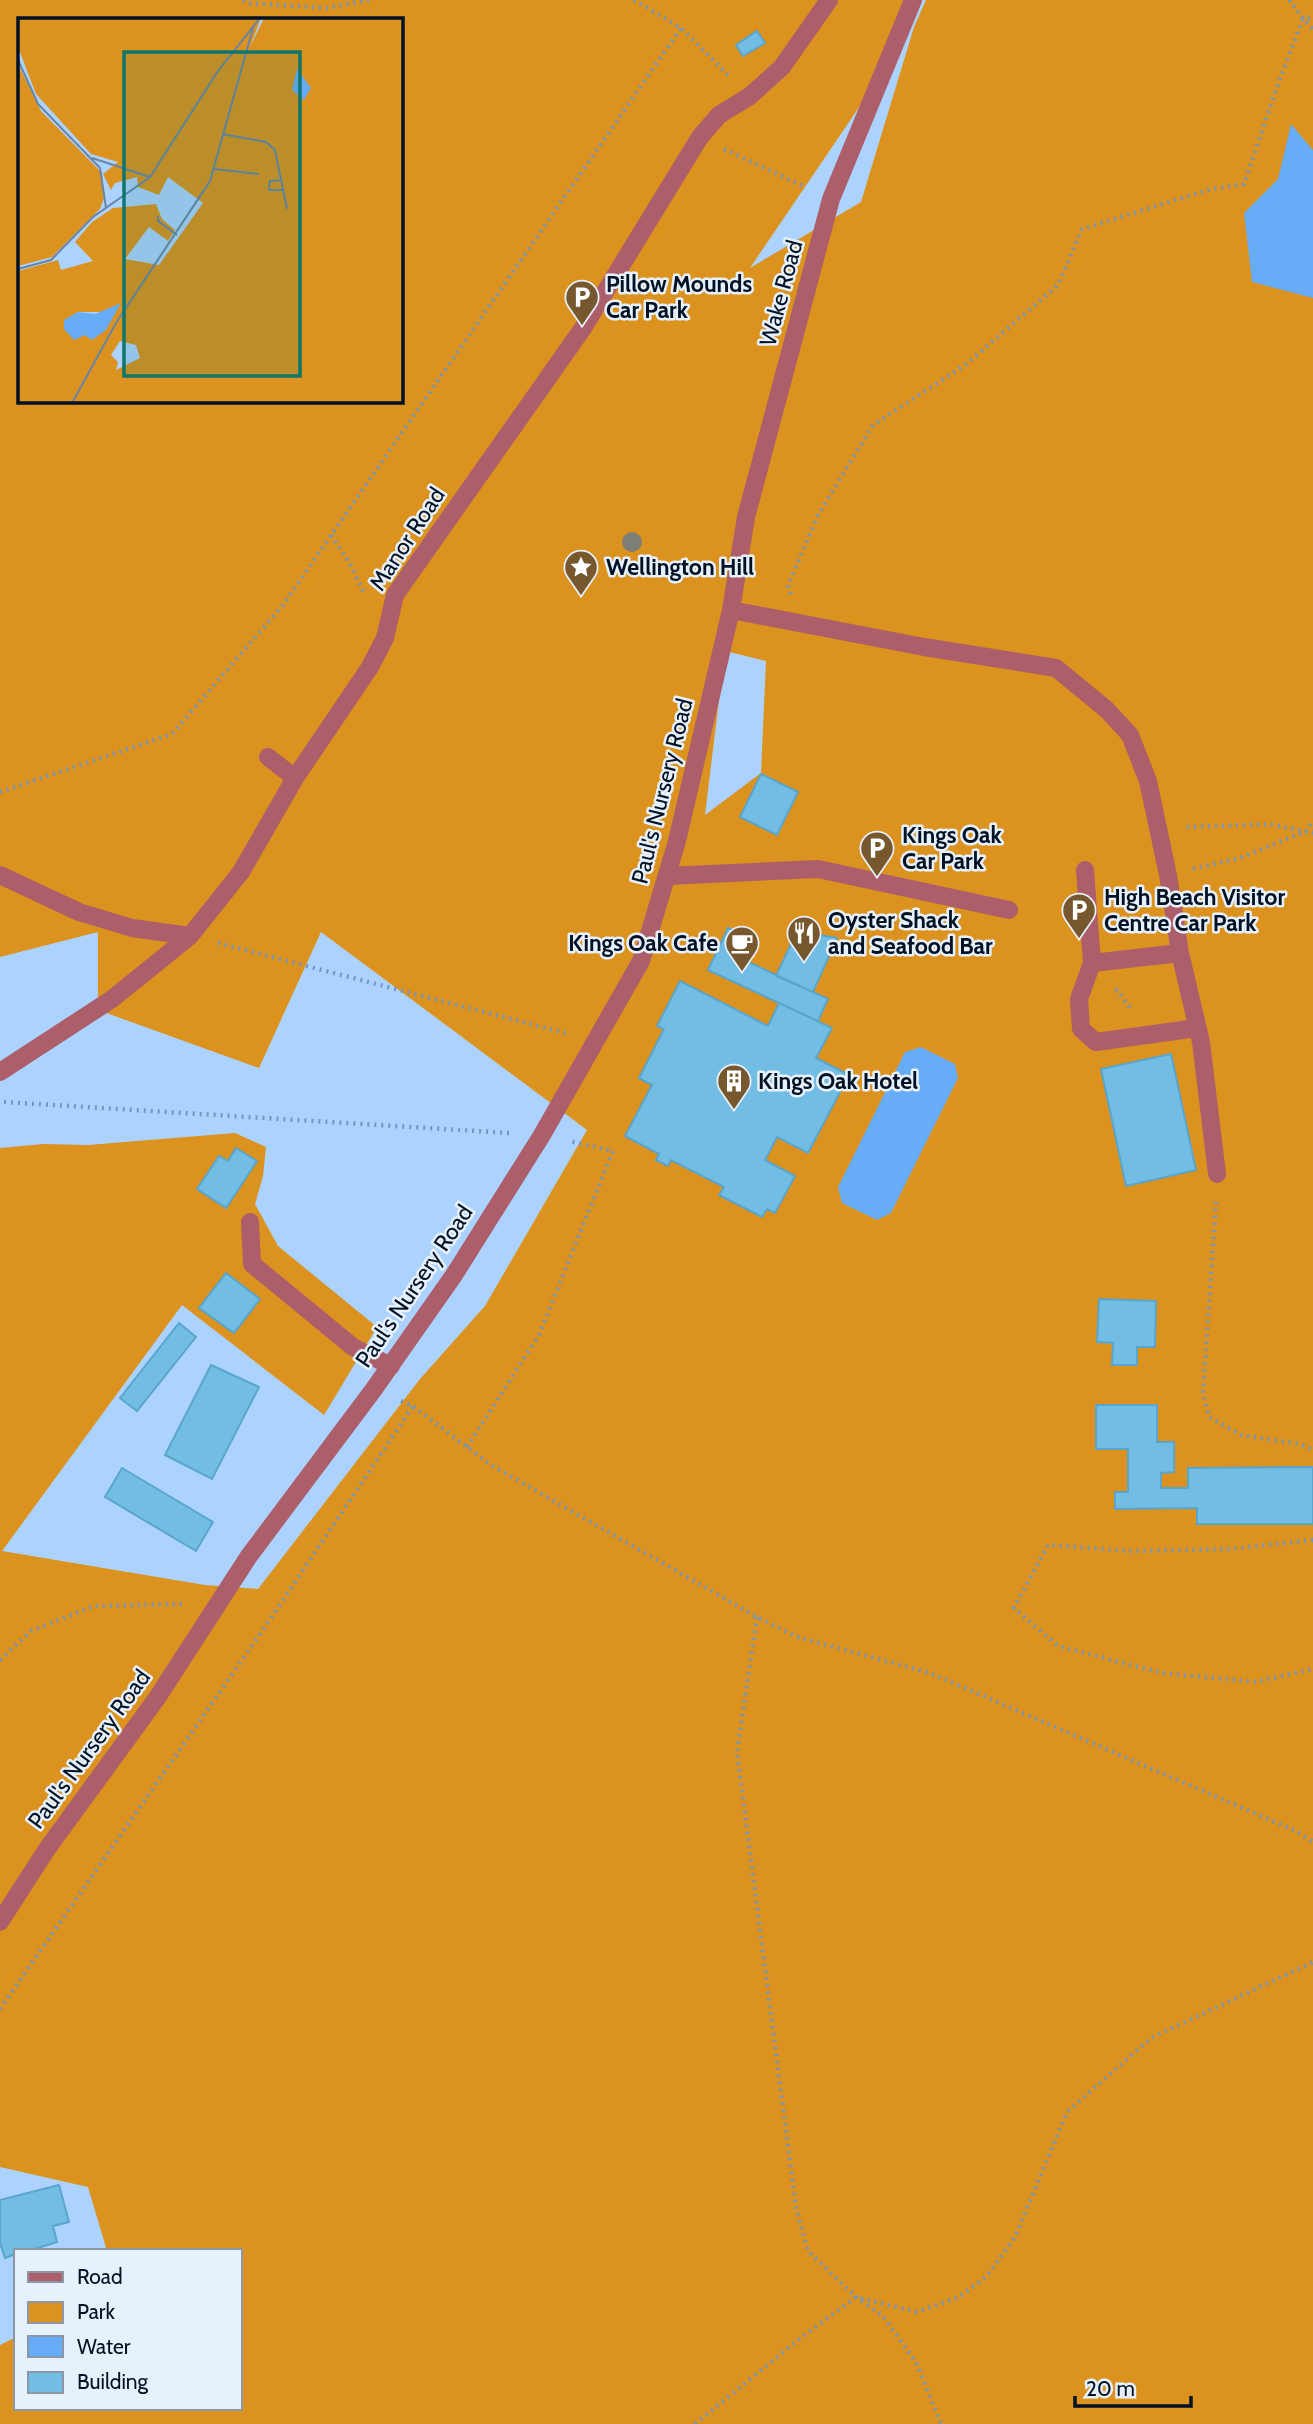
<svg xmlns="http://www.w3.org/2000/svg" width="1313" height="2424" font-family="Cabin,sans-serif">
  <rect width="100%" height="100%" fill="#acd3ff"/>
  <path fill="#db921e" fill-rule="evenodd" d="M0,0H921L902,44L750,268L861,202L914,27L926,0H1313V2424H0V2345L16,2337V2408H240V2251H107L88,2187L0,2167V1148L43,1144L88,1145L235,1133L266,1147L263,1176L255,1204L278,1246L377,1327L324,1415L182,1305L2,1551L205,1585L258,1589L420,1379L485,1306L587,1130L321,932L259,1068L98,1010V932L0,957ZM19,19H401V401H19ZM725,651L766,661L761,773L705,815Z"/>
  <path fill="#67acf7" d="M1291,124L1313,150V298L1252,282L1244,213L1278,179Z
    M921,1047L955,1064L958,1078L891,1213L877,1220L842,1203L838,1187L905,1052Z"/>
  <path fill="#72bde3" stroke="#5aa5cb" stroke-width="2" d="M757,31L765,43L743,56L736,45Z
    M761,774L798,792L777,835L740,817Z
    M728,928L751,938L742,959L828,999L818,1021L708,970Z
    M797,931L837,938L813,992L776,976Z
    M680,981L768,1026L779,1003L832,1028L816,1058L849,1075L808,1153L777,1137L765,1160L795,1176L775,1213L767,1209L762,1217L719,1195L724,1187L671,1160L668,1166L656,1160L659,1154L625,1136L652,1085L639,1078L664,1029L657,1026Z
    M1171,1054L1196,1170L1126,1186L1101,1069Z
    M236,1148L257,1161L226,1208L197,1189L219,1156L228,1161Z
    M226,1273L260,1299L234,1333L199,1308Z
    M1099,1299L1156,1301L1155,1347H1137V1365H1112L1113,1343L1097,1342Z
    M179,1323L196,1337L137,1411L120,1398Z
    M211,1365L259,1387L212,1479L165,1455Z
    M1096,1405H1157V1442H1174V1472L1161,1473V1488H1188V1468L1313,1467V1524H1197V1508L1115,1509V1492H1128V1449H1096Z
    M122,1468L213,1522L196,1551L105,1497Z
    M59,2185L69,2222L53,2226L57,2242L28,2251H16V2254L5,2258L0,2243V2200Z"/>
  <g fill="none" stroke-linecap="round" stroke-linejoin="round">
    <path stroke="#7696ba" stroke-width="4.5" stroke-dasharray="2 5" stroke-linecap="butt" d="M243,0L247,3L326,8L369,0
      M634,0L681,28L729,76
      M1289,0L1313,30
      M724,149L805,187
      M331,535L349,562L365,595
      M791,594L788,585L818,515L873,425L965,365L1058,285L1082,229L1211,189L1244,184L1278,84L1303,19L1313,17
      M0,792L172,734L283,605L681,28
      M1187,827L1269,824L1313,833
      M1193,869L1240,858L1306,831L1313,820
      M218,943L569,1034
      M1116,989L1130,1008
      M4,1102L509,1133
      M1216,1202L1203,1392L1209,1417L1241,1435L1300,1444L1313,1450
      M401,1401L413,1406L491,1465L757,1617L797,1637L930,1673L1298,1832L1313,1842
      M467,1447L539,1335L613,1151L569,1141
      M1313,1540L1231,1549L1131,1551L1048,1545L1014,1608L1058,1646L1162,1673L1255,1682L1313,1669
      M757,1617L737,1752L796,2208L808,2251L856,2297L882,2315L916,2362L941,2424
      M0,1660L31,1631L94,1606L182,1604
      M0,2009L269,1621L413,1406
      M695,2424L798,2340L856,2297L917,2312L959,2297L986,2277L1015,2237L1067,2112L1151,2038L1313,1962"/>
    <path stroke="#ac5f6a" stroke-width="18" d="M731,610L924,647L1056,668L1107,710L1130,735L1148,781L1168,875L1180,953L1201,1042L1217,1174
      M268,757L295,778
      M1085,870L1092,963
      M0,875L79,912L132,928L190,936
      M667,876L818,869L1009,910
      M1180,953L1092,963L1079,999L1081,1029L1096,1042L1197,1028
      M0,1072L112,999L190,936L241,872L295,778L370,667L385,638L395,595L583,328L700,137L719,115L750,96L782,67L829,0
      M250,1222L252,1264L353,1347L391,1366
      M0,1922L47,1849L157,1698L249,1556L374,1389L454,1275L542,1135L641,961L677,841L731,610L746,517L831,199L913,0"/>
  </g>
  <circle fill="#7f7e76" cx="632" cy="542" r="10"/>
  <defs>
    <g id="parking-pin" transform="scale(1.75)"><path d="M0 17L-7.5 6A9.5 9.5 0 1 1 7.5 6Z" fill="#77572d" stroke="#e7f1fc"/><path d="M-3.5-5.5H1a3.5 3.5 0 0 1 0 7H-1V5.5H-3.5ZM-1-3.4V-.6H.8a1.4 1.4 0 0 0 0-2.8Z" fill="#fff"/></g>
    <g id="sight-pin" transform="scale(1.75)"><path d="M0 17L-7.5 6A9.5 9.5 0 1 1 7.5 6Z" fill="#77572d" stroke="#e7f1fc"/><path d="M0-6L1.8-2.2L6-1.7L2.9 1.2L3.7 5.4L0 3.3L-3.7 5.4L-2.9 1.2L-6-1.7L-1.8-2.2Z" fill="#fff"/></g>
    <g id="restaurant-pin" transform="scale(1.75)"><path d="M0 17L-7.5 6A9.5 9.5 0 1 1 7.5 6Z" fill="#77572d" stroke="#e7f1fc"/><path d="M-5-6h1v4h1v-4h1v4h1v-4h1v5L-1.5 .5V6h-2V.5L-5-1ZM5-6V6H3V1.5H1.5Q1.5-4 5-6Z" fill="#fff"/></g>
    <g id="cafe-pin" transform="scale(1.75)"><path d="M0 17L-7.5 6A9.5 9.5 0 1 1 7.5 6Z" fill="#77572d" stroke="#e7f1fc"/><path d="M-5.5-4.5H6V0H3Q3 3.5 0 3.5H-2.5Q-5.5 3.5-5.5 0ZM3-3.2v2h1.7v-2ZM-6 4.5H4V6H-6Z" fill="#fff"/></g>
    <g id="building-pin" transform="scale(1.75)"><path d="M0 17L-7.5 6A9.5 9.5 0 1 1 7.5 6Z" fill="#77572d" stroke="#e7f1fc"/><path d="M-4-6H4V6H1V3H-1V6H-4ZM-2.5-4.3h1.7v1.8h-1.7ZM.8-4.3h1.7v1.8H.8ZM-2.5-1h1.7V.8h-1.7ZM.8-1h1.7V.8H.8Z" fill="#fff"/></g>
  </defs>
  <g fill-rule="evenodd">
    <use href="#parking-pin" x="582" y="297"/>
    <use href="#sight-pin" x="581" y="567"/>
    <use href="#parking-pin" x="877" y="848"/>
    <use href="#parking-pin" x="1079" y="910"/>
    <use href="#restaurant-pin" x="804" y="933"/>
    <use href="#cafe-pin" x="742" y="943"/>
    <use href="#building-pin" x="734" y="1081"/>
  </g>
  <g text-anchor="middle" stroke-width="5" stroke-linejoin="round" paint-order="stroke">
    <g font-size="23" font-weight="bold" fill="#021124" stroke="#e7f1fc" text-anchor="start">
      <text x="606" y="292">Pillow Mounds<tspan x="606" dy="26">Car Park</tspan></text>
      <text x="606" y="575">Wellington Hill</text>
      <text x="902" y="843">Kings Oak<tspan x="902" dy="26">Car Park</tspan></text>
      <text x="1104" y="905">High Beach Visitor<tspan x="1104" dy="26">Centre Car Park</tspan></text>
      <text x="828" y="928">Oyster Shack<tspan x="828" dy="26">and Seafood Bar</tspan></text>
      <text x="718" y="951" text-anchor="end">Kings Oak Cafe</text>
      <text x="758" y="1089">Kings Oak Hotel</text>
    </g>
    <g font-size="23" fill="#021124" stroke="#e7f1fc">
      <text transform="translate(781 293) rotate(-75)" y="8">Wake Road</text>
      <text transform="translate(407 539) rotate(-57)" y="8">Manor Road</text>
      <text transform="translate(662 791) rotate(-76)" y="8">Paul's Nursery Road</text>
      <text transform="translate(414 1286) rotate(-56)" y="8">Paul's Nursery Road</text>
      <text transform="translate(89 1749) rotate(-54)" y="8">Paul's Nursery Road</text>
    </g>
  </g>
  <g transform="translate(18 18)">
    <rect width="385" height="385" fill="#acd3ff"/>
    <path d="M0,0H243L232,29L246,0H385V385H0V253L40,242L43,252L75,243L57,224L74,204L95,190L138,186L144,201L157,212L150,223L131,209L107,241L141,247L185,185L150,159L141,177L120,169L119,159L97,165L93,172L85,156L100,144L73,136L18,76L0,29ZM60,294H81L74,322L47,302ZM102,323L118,327L122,340L98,352L100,344L93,337ZM0,46L23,93L84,155L86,180L82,191L34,239L0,248Z" fill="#db921e" fill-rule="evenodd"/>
    <path d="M279,51L293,70L286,82L274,72ZM103,285L88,312L74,322L67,317L56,322L46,311V302L60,294L77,296Z" fill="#67acf7"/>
    <path fill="none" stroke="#6885a7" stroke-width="2" d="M0,42L20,86L82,150L88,190M204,116L248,124L257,132L269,191M74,140L132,159M196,151L241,156M264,162L252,163L251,172H266M140,198V203L159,217M0,251L33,242L75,199L132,159L200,53L242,0M54,385L98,305L192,163L235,10"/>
    <path fill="#0f766e" fill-opacity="0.15" stroke="#0f766e" stroke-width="3.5" d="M106,34H282V358H106Z"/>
    <rect width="385" height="385" fill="none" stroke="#021124" stroke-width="3.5"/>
  </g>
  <rect x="14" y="2249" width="228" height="161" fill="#e7f1fc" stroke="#8b97a6" stroke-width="2"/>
  <rect x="28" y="2272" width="35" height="10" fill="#ac5f6a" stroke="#8b97a6" stroke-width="2"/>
  <text x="77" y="2284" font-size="21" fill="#021124">Road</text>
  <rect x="28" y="2302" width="35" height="21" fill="#db921e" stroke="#8b97a6" stroke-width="2"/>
  <text x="77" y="2319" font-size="21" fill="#021124">Park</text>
  <rect x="28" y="2336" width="35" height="21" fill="#67acf7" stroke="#8b97a6" stroke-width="2"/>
  <text x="77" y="2354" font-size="21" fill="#021124">Water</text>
  <rect x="28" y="2372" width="35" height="21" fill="#72bde3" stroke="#8b97a6" stroke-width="2"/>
  <text x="77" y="2389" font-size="21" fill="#021124">Building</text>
  <path d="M1075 2396v10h116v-10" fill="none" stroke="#021124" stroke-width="3.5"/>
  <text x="1086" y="2396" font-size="21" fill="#021124" stroke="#e7f1fc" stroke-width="5" paint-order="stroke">20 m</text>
</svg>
